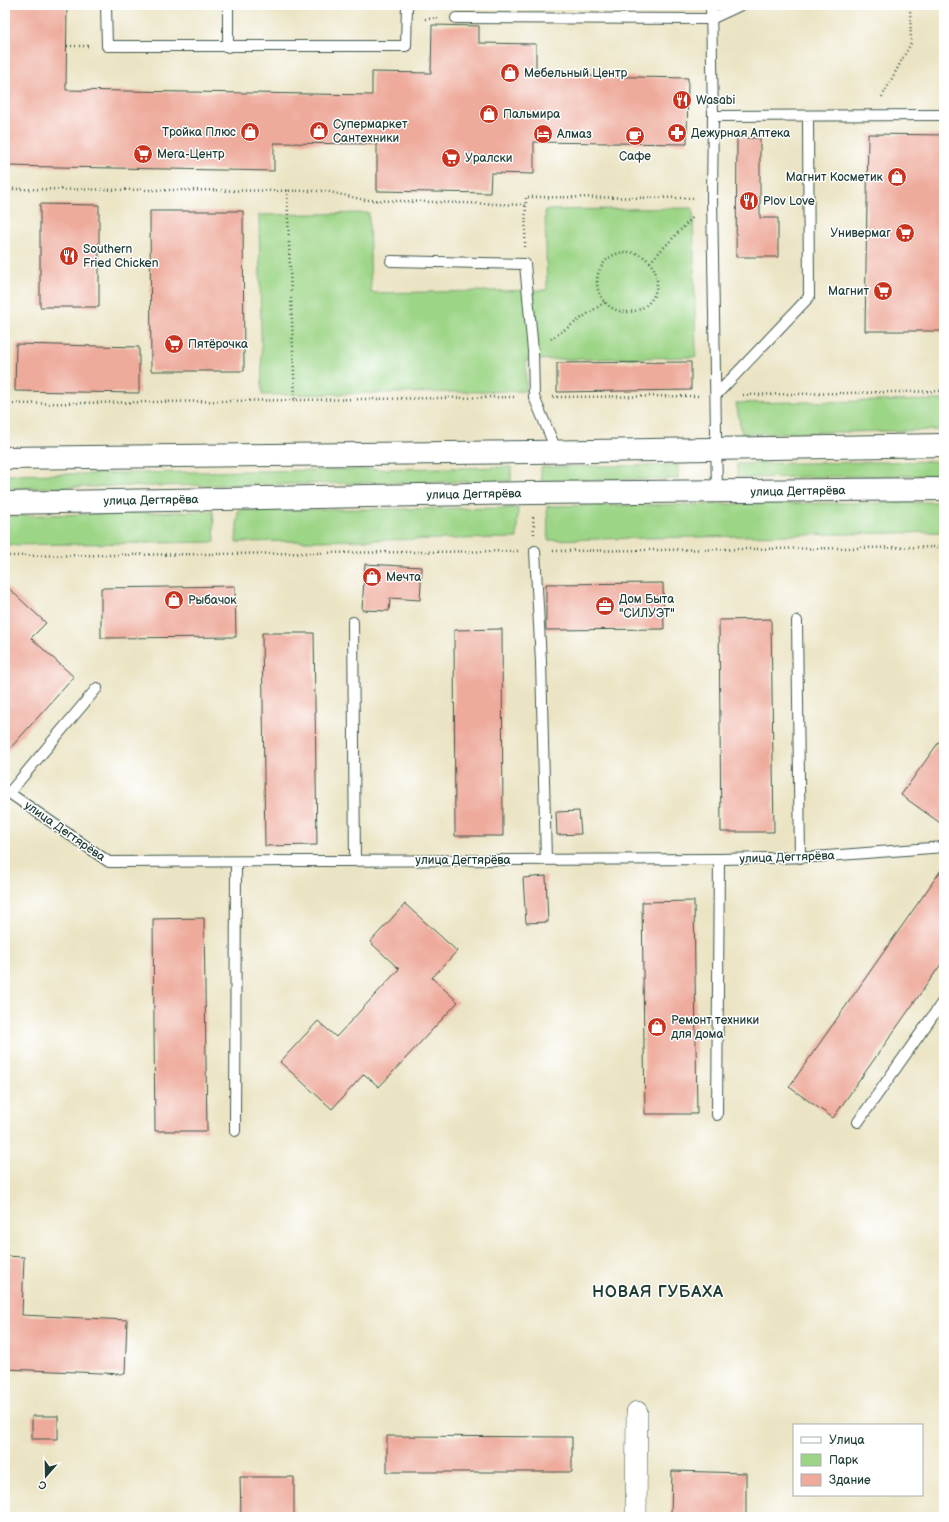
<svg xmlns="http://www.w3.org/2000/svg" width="949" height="1522" font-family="'Balsamiq Sans',sans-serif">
  <rect width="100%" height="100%" fill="#fff"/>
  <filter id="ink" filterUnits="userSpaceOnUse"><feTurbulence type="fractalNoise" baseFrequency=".025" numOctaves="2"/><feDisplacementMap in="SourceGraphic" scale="8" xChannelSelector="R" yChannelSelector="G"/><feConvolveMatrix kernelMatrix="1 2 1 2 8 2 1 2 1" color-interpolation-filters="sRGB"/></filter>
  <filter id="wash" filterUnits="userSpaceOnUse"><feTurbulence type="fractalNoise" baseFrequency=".012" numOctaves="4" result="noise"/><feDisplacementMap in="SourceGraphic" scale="16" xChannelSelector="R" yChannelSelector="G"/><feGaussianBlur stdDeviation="0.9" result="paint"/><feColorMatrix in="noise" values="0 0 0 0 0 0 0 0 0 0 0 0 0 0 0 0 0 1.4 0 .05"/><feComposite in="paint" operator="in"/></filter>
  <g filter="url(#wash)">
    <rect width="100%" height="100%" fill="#ebe4c4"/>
    <path fill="#9dd587" stroke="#5e895e" d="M693,208L696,357L526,360V391L262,395L259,215L369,213L371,293L547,290L545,210Z
      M944,400V430L742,434L736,403Z
      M944,461V475L737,478V464Z
      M678,465V479L541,481V467Z
      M511,467V481L5,488V475Z
      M944,502V532L548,540L547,506Z
      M518,508L517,538L236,542L238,510Z
      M213,511L215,542L5,545V516Z"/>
    <g id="blocks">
      <path fill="#eeaa9b" d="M5,5H67L66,90L372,95V72L431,73L432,25L479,26V43L536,44V75L688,78L687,144L534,142V174L491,173L490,193L377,191V144L274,143V171L5,166Z
        M868,134L944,135V331H865Z
        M737,138H760V218H778V257H736Z
        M40,204L99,205V307H40Z
        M150,211H243L244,371H151Z
        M16,344L139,347V393L15,391Z
        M691,362V390L557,392V363Z
        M365,564L422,567L420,600L390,598L389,611L362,610Z
        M663,583L664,629L546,630V584Z
        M5,585L46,623L31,638L74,677L5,754Z
        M235,586L236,637L101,638V588Z
        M771,619L774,832H721L719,620Z
        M502,629L503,836H455L454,630Z
        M262,633H314L317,845L265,846Z
        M944,735V824L943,825L901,795Z
        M579,811L581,834L557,835L556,812Z
        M944,866V960L833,1118L789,1087Z
        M546,876L548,922L526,923L523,878Z
        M694,901L697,1114H645L642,902Z
        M405,904L457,951L432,978L458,1002L379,1087L364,1074L332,1109L280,1062L318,1021L336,1037L399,969L370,942Z
        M204,918L207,1131H155L153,919Z
        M5,1256L24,1257L22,1315L127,1320L125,1374L5,1369Z
        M32,1416H58V1439H32Z
        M387,1436L572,1437V1472H387Z
        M672,1471L746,1473V1517H671Z
        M240,1477H294V1517H241Z"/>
    </g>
  </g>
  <g filter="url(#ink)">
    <use href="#blocks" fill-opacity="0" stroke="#3e564a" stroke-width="1"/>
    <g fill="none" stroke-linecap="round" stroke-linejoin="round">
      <g stroke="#3e564a" stroke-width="12">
        <path id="service" d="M106,5L107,46H406L407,5
          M228,5V47
          M711,5L713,116L712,198L717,491
          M456,18L711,19L741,5
          M713,116L944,115
          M391,261L525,264L533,351L534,397L557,452
          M716,395L809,297L808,116
          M535,551L541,662L546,860
          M797,621L800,858
          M353,622L355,861
          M5,790L109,862L719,859L814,857L944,847
          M9,793L97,688
          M717,1115L719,859
          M858,1122L944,1000
          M235,1131L236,862"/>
      </g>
      <g stroke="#3e564a" stroke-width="22">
        <path id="minor" d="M636,1517L637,1412"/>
      </g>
      <g stroke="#3e564a" stroke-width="24">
        <path id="secondary" d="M5,458L532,452L944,445
          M5,503L532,493L944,489"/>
      </g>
      <path stroke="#3e564a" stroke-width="2.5" stroke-dasharray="1 3" stroke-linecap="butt" d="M425,19L440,18
        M67,46H88
        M882,97L911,43L910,5
        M5,189L325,191L365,200L526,205
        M287,190L295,401
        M525,247L526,197L694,198
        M597 282a30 30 0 1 1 60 0a30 30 0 1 1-60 0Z
        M650,262L694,216
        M551,339L605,302
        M743,395L944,391
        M553,397L698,396
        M5,404L516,397
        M533,517L534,534
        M553,551L944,547
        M5,556L518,551"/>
      <use href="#service" stroke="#fff" stroke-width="10"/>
      <use href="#minor" stroke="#fff" stroke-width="21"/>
      <use href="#secondary" stroke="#fff" stroke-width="22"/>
    </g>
  </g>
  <defs>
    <g id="shop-disc" transform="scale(1)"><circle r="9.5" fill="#c8321e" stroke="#fff"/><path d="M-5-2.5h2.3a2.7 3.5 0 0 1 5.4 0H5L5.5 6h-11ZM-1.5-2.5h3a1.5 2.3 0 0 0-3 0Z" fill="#fff"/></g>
    <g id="restaurant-disc" transform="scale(1)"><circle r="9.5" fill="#c8321e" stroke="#fff"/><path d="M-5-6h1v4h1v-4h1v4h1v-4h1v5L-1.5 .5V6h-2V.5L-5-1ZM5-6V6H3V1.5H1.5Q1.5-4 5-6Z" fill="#fff"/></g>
    <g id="pharmacy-disc" transform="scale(1)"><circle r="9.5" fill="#c8321e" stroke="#fff"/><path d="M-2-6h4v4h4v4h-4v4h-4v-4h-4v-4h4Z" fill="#fff"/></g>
    <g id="hotel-disc" transform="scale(1)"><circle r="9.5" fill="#c8321e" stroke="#fff"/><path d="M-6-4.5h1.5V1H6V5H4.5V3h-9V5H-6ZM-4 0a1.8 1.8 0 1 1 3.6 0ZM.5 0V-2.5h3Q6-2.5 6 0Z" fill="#fff"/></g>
    <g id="cafe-disc" transform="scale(1)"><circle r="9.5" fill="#c8321e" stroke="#fff"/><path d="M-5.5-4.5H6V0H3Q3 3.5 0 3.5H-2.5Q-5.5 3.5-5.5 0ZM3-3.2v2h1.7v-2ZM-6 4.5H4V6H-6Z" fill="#fff"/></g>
    <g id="supermarket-disc" transform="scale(1)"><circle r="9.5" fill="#c8321e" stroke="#fff"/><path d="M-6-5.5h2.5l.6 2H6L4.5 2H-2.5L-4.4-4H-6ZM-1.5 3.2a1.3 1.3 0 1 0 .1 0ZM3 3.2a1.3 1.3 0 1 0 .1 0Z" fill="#fff"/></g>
    <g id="office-disc" transform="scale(1)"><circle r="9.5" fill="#c8321e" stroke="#fff"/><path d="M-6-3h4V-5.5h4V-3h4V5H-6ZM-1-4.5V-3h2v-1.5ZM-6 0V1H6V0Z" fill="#fff"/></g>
  </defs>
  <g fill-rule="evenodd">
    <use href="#shop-disc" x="510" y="73"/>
    <use href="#restaurant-disc" x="682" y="100"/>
    <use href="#shop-disc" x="489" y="114"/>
    <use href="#shop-disc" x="319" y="131"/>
    <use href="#shop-disc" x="250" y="132"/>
    <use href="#pharmacy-disc" x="677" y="133"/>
    <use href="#hotel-disc" x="543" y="134"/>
    <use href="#cafe-disc" x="635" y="136"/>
    <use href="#supermarket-disc" x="143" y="154"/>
    <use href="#supermarket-disc" x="451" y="158"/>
    <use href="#shop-disc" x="897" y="177"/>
    <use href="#restaurant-disc" x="749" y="201"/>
    <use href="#supermarket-disc" x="905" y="233"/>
    <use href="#restaurant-disc" x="69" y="256"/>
    <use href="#supermarket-disc" x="883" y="291"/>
    <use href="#supermarket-disc" x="174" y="344"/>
    <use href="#shop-disc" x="372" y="577"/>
    <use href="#shop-disc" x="174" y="600"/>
    <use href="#office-disc" x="605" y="606"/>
    <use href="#shop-disc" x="657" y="1027"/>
  </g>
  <g text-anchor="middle" stroke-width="3" stroke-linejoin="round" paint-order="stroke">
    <g font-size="12" fill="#1f3d34" stroke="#fff" text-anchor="start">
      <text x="524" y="77">Мебельный Центр</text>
      <text x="696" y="104">Wasabi</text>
      <text x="503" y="118">Пальмира</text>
      <text x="333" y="128">Супермаркет<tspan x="333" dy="14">Сантехники</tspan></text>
      <text x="236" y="136" text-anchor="end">Тройка Плюс</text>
      <text x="691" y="137">Дежурная Аптека</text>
      <text x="557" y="138">Алмаз</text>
      <text x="157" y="158">Мега-Центр</text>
      <text x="635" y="160" text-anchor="middle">Сафе</text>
      <text x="465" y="162">Уралски</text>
      <text x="883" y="181" text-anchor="end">Магнит Косметик</text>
      <text x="763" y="205">Plov Love</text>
      <text x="891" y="237" text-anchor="end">Универмаг</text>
      <text x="83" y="253">Southern<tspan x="83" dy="14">Fried Chicken</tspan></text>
      <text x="869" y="295" text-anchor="end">Магнит</text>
      <text x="188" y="348">Пятёрочка</text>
      <text x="386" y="581">Мечта</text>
      <text x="619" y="603">Дом Быта<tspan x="619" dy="14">"СИЛУЭТ"</tspan></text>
      <text x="188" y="604">Рыбачок</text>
      <text x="671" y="1024">Ремонт техники<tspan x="671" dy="14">для дома</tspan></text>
    </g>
    <g font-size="12" fill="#1f3d34" stroke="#fff">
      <text transform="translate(798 491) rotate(-1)" y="4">улица Дегтярёва</text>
      <text transform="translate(474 494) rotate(-1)" y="4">улица Дегтярёва</text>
      <text transform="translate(151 500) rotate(-1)" y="4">улица Дегтярёва</text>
      <text transform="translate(65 831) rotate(35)" y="4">улица Дегтярёва</text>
      <text transform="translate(787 857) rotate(-2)" y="4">улица Дегтярёва</text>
      <text x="463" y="864">улица Дегтярёва</text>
    </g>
    <g font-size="16" font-weight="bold" letter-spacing="1" fill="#1f3d34" stroke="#fff">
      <text x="658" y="1297">НОВАЯ ГУБАХА</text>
    </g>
  </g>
  <rect width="949" height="1522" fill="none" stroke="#fff" stroke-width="20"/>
  <rect x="793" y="1424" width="130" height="72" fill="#ffffff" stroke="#a5b1ae"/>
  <rect x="801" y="1437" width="20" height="6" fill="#ffffff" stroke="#a5b1ae"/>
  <text x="829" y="1444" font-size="12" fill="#1f3d34">Улица</text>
  <rect x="801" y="1454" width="20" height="12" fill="#9dd587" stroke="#a5b1ae"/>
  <text x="829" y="1464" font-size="12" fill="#1f3d34">Парк</text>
  <rect x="801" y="1474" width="20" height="12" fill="#eeaa9b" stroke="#a5b1ae"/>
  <text x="829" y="1484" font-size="12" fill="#1f3d34">Здание</text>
  <g transform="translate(46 1476) rotate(200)" stroke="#ffffff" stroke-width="3" paint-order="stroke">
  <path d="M0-3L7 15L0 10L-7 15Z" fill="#1f3d34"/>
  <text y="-6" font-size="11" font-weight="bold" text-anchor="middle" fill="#1f3d34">С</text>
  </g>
</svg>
